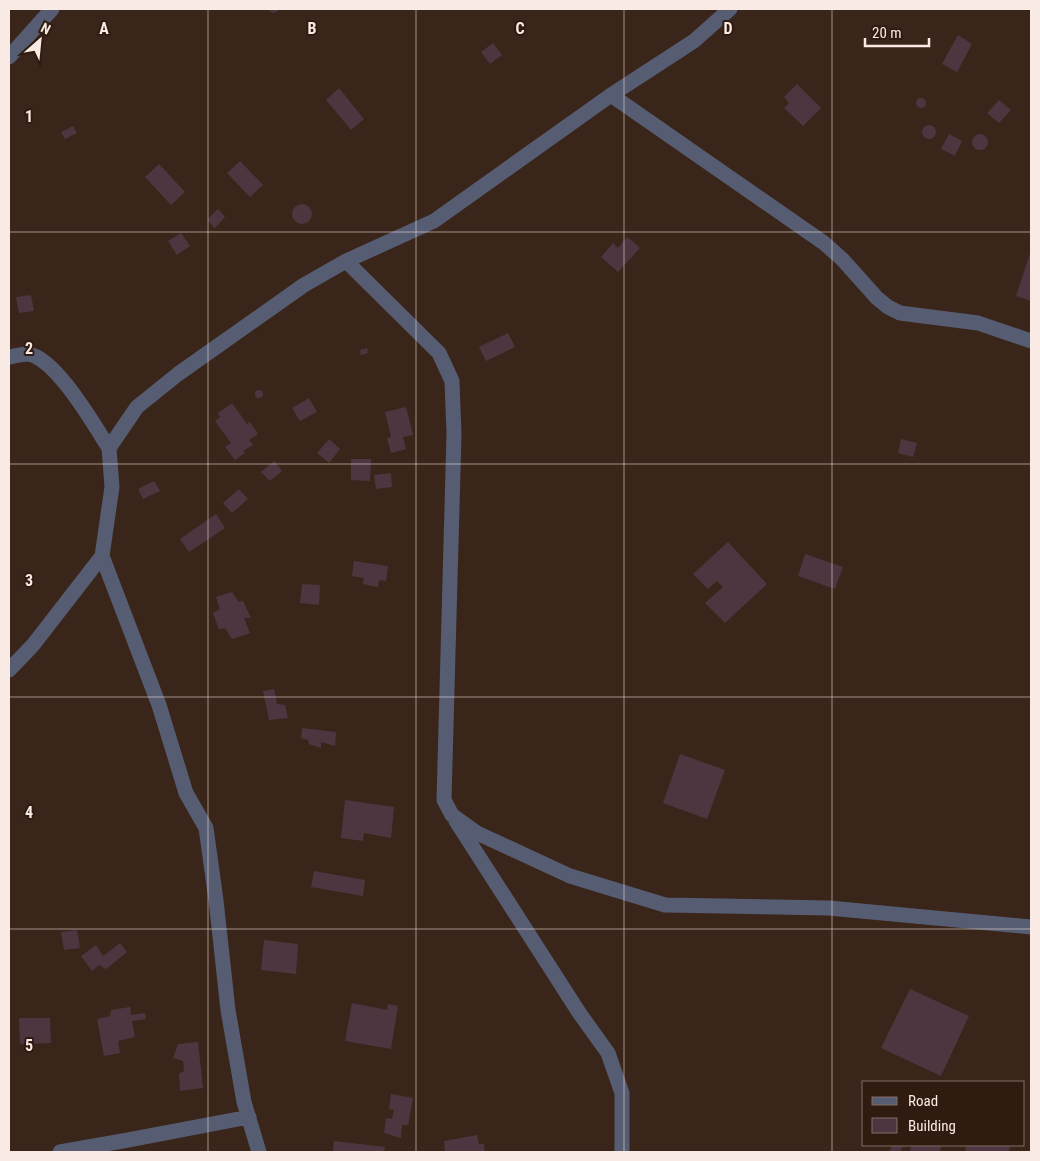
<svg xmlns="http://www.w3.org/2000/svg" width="1040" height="1161" font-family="'Roboto Condensed',sans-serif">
  <rect width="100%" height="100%" fill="#3a251a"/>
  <path fill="#4e3640" d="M268,9H279L278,11L274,13L271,12Z
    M958,35L972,44L957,72L942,64Z
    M493,43L502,55L490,64L481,52Z
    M797,84L821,108L803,126L784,108L789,103L784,97Z
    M339,88L364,119L351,130L326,100Z
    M916 103a5 5 0 1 1 10 0a5 5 0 1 1-10 0Z
    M999,100L1011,110L999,123L987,113Z
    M922 132a7 7 0 1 1 14 0a7 7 0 1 1-14 0Z
    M73,126L77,133L65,139L61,132Z
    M949,134L962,141L955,156L941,149Z
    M972 142a8 8 0 1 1 16 0a8 8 0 1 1-16 0Z
    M240,161L263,185L250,197L227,173Z
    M159,164L185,192L171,205L145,177Z
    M292 214a10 10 0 1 1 20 0a10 10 0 1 1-20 0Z
    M218,209L225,217L215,228L207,220Z
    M181,233L190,246L177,255L168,241Z
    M627,237L640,248L618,272L601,257L613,243L618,248Z
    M1031,250V301L1016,296Z
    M31,295L34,311L19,313L16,297Z
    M508,333L515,347L486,361L479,347Z
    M367,348L368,353L361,355L360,350Z
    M255 394a4 4 0 1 1 8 0a4 4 0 1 1-8 0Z
    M309,398L317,412L300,421L292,408Z
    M232,403L247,424L250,422L258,434L249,440L253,445L243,451L245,453L235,460L225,447L231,443L215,421L220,417L218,413Z
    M406,407L413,435L403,437L406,449L391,453L387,438L391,437L385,412Z
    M329,439L340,449L329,463L317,453Z
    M901,439L917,443L913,457L898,453Z
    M351,459H371L370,481L351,480Z
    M274,461L282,471L270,481L261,472Z
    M391,473L392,487L376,489L374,475Z
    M154,481L160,491L143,499L138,489Z
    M239,489L248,499L232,513L223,503Z
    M216,514L225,528L189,552L180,539Z
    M728,542L767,584L725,623L705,603L723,587L717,581L708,589L693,574Z
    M805,554L843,567L835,589L798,576Z
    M354,561L388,566L386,581L379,580L378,587L363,584L364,578L352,576Z
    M302,584L320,585L319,605L300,603Z
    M232,592L239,602L243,601L251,618H244L250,633L232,639L225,628L219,629L213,613L220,609L216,597Z
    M274,689L277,704L285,705L288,718L269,720L263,691Z
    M302,728L336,732L335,746L321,742V748L309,744L308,740L301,738Z
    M680,754L725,770L707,819L663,803Z
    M345,800L394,807L391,838L364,833L363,841L341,838Z
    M314,871L365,880L363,896L311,887Z
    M77,930L80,948L64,950L61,932Z
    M264,940L298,944L296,974L261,970Z
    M120,943L127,952L106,969L99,965L92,971L81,956L96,945L103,956Z
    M910,989L969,1016L941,1076L881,1048Z
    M352,1003L387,1010L388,1004L398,1006L391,1049L345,1041Z
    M130,1007L131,1015L145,1013L146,1019L132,1021L135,1037L118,1041L120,1053L104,1056L97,1019L110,1016L111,1010Z
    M19,1018H50L51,1043L20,1044Z
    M198,1042L203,1088L180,1091L179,1074L184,1071L183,1061L173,1058L178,1044Z
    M391,1094L413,1098L408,1125H402L401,1138L384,1133L386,1118L392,1119L394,1110L389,1109Z
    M477,1135L479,1144H484L485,1152H445L444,1141Z
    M334,1141L385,1147L384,1152H333Z
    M892,1145H904L900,1152H889Z
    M911,1145H941L940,1152H910Z
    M966,1145H1010L1009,1152H965Z"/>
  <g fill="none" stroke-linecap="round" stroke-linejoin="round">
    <path stroke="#565c71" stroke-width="15" d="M9,57L52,9
      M611,95L824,243L842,259L877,298L888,307L900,313L978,323L1031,341
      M346,261L439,353L452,381L454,434L444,800L452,815L477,833L570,876L665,905L829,908L1031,927
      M9,357C15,356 22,354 28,354C56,358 94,425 109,448
      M9,670L33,645L102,556
      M456,821L580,1014L608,1053L622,1093V1152
      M60,1152L128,1140L249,1117
      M259,1152L244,1102L228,1010L216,900L206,828L186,793L159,705L102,556L112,487L109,448L137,407L178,374L304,285L346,261L434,221L611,95L694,41L730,9"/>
  </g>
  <path fill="none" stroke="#f9eae4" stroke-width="1" stroke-opacity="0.55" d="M208,9V1152M416,9V1152M624,9V1152M832,9V1152M9,232H1031M9,464H1031M9,697H1031M9,929H1031"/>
  <g font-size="16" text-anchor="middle" font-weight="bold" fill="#f9eae4" stroke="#301b11" stroke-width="4" stroke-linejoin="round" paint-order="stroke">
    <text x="104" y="34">A</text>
    <text x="312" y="34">B</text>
    <text x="520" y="34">C</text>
    <text x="728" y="34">D</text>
    <text x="29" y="122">1</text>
    <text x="29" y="354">2</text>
    <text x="29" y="586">3</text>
    <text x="29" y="818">4</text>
    <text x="29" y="1051">5</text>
  </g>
  <rect width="1040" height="1161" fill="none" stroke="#f9eae4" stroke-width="20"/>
  <rect x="862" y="1081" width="162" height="65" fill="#301b11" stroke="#806e65"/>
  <rect x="872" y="1097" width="25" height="8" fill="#565c71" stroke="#806e65"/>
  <text x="908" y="1106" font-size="15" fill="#f9eae4">Road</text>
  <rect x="872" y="1118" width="25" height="15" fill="#4e3640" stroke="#806e65"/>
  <text x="908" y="1131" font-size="15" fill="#f9eae4">Building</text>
  <g transform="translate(40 40) rotate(27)" stroke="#301b11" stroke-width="4" paint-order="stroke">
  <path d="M0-4L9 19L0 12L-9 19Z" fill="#f9eae4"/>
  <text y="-8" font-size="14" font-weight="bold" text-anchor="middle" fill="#f9eae4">N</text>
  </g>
  <path d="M865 38v8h64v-8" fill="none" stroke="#f9eae4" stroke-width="2.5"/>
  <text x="872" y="38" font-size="15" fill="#f9eae4" stroke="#301b11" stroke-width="4" paint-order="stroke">20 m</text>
</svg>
